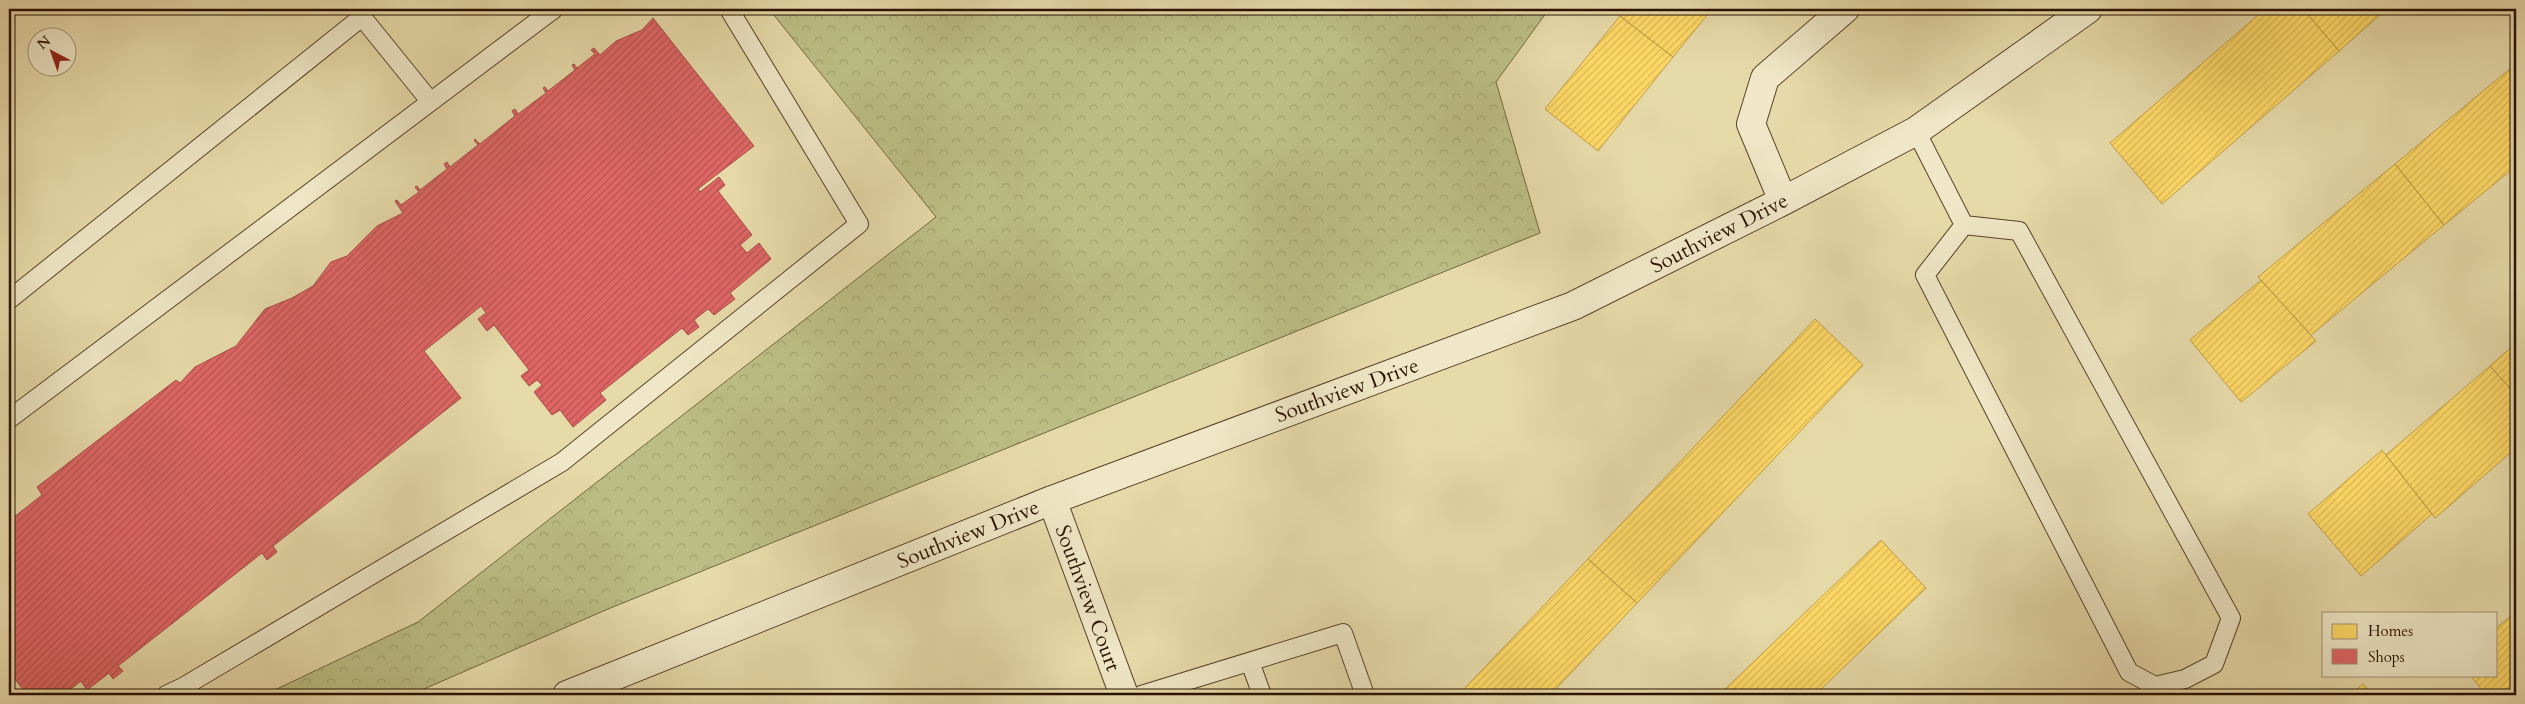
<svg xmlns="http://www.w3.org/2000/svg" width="2525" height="704" font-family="Cardo,serif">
  <defs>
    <pattern id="forest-crowns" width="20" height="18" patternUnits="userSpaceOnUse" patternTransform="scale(1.25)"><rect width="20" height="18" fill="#bbbe84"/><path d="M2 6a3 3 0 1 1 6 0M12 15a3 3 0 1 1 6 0" fill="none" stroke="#a1a270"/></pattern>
    <pattern id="homes-hatch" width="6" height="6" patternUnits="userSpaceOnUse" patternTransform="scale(1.25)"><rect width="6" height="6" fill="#ffd966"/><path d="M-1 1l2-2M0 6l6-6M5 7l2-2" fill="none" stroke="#dbb957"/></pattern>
    <pattern id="shops-hatch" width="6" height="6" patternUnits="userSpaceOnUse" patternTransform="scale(1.25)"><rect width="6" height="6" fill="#e06666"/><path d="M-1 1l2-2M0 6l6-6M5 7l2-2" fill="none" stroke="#b65352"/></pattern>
  </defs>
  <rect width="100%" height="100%" fill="#e7daa9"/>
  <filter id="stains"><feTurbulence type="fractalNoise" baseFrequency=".004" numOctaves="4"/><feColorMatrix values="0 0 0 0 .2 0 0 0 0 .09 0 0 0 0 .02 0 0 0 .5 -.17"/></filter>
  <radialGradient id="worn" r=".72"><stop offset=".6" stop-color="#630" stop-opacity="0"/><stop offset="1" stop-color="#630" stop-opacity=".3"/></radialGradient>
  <path fill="url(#forest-crowns)" stroke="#726842" d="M769,9H1549L1496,82L1540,233L608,609L410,695H264L418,622L936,217Z"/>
  <path fill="url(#homes-hatch)" stroke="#bf9d47" d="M1626,9H1712L1673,57L1620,16Z
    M2265,9H2303L2339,51L2162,204L2110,143Z
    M2303,9H2387L2339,51Z
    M1620,16L1673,57L1598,151L1545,109Z
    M2511,68L2516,74V166L2444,225L2395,164Z
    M2395,164L2444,225L2311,335L2258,277Z
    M2261,280L2316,341L2241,402L2190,340Z
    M1815,319L1863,365L1637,603L1588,559Z
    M2516,343V395L2490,366Z
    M2490,366L2516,395V448L2435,518L2386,455Z
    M2382,450L2432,514L2361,576L2308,514Z
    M1881,540L1926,588L1815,695H1719Z
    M1588,559L1637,603L1550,695H1472L1465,688Z
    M2516,612V695H2486L2470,675H2496V628Z
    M2363,684L2372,695H2350Z"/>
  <path fill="url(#shops-hatch)" stroke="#a94c47" d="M653,18L754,146L698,189L700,192L719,177L725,185L718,191L752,235L740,245L747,253L759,243L771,259L730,293L735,299L714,315L708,309L694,320L699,327L688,335L682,328L600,393L606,400L573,427L560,410L552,415L534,392L542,385L537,380L529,386L521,376L529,370L494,325L487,331L478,319L486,313L481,306L424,351L461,398L273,546L277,552L267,560L262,553L118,666L123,671L113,679L109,673L87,690L81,681L63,695H27L9,671V592L12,590L9,587V521L42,495L37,487L176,380L180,383L195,367L236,346L265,309L292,298L313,286L331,262L347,256L377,226L403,213L395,201L397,200L401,205L419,192L415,187L417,186L420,190L447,169L444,164L447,162L450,167L478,145L474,140L475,139L480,144L515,116L512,111L515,109L518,114L546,93L543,88L545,87L548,91L575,70L572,65L574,64L577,68L595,54L591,50L594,48L600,55L616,41L642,30Z"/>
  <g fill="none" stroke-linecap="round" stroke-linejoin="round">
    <g stroke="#58432a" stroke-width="20">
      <path id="lane" d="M1916,131L1964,225
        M1964,225L2019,231L2231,618L2214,664L2185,679L2155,686L2129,672L1925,275Z
        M9,300L362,17L430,101
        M9,419L554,9
        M1250,662L1262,695
        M166,695L183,687L562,462L859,224L729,9
        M1141,695L1343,633L1365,695"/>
    </g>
    <g stroke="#58432a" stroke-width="30">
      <path id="street" d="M1783,201L1751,124L1765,78L1845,9
        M1052,500L1124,695
        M567,695L1052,500L1573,306L1783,201L1916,131L2088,9"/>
    </g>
    <use href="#lane" stroke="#efe7c7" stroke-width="18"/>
    <use href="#street" stroke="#efe7c7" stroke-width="28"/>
  </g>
  <g text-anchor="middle" stroke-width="5" stroke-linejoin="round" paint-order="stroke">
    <g font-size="21" fill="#291100" stroke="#efe7c7">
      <text transform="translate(1719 233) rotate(-27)" y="7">Southview Drive</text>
      <text transform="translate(1347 390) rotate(-20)" y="7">Southview Drive</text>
      <text transform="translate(968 534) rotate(-22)" y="7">Southview Drive</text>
      <text transform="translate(1088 598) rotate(70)" y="7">Southview Court</text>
    </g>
  </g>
  <rect width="2525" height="704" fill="none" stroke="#e7daa9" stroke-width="30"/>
  <rect x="10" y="10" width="2505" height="684" fill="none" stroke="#291100" stroke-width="2.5"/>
  <rect x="15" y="15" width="2495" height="674" fill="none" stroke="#291100"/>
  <rect x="2322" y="612" width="175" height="65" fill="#efe7c7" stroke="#a09177"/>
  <rect x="2332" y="624" width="25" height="15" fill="#ffd966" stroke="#a09177"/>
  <text x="2368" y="636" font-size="15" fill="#291100">Homes</text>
  <rect x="2332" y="649" width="25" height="15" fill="#e06666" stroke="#a09177"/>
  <text x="2368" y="662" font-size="15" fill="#291100">Shops</text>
  <g transform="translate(52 52) rotate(319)"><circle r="24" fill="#efe7c7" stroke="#a09177"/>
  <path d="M0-4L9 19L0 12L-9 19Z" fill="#8f2418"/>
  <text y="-8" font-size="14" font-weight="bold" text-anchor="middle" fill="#291100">N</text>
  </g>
  <rect width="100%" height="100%" filter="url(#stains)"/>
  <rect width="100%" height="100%" fill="url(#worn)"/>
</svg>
